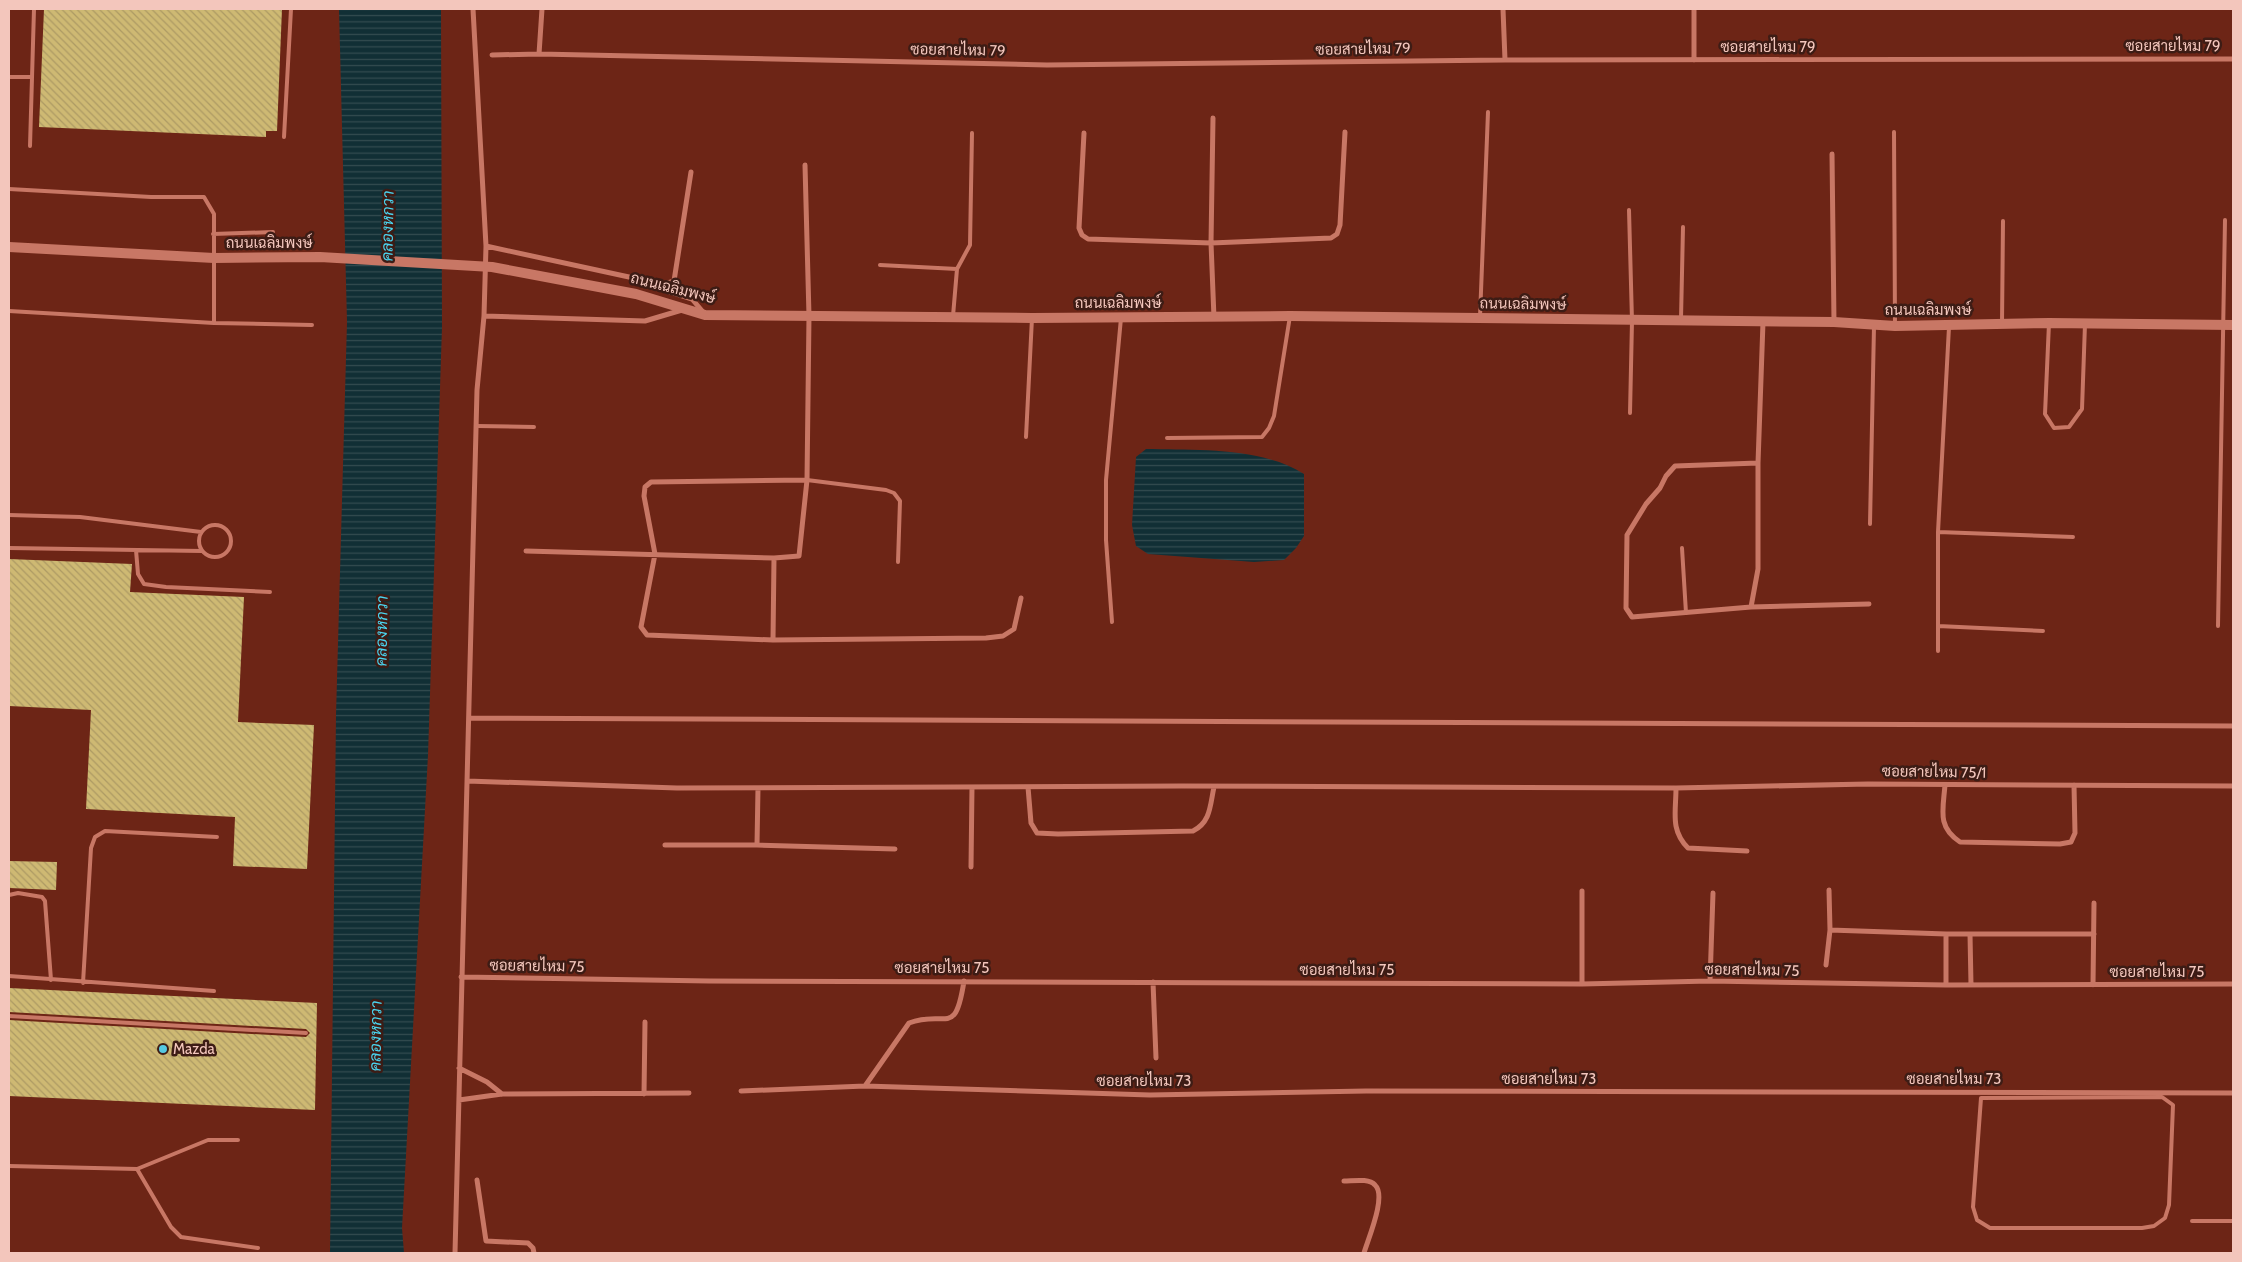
<svg xmlns="http://www.w3.org/2000/svg" width="2242" height="1262" font-family="Cabin,Sarabun,sans-serif">
  <defs>
    <pattern id="water-rules" width="6" height="5" patternUnits="userSpaceOnUse" patternTransform="scale(1.25)"><rect width="6" height="5" fill="#112f35"/><path d="M0 2.5h6" fill="none" stroke="#344c50"/></pattern>
    <pattern id="building-back-hatch" width="6" height="6" patternUnits="userSpaceOnUse" patternTransform="scale(1.25)"><rect width="6" height="6" fill="#ceb973"/><path d="M-1 5l2 2M0 0l6 6M5-1l2 2" fill="none" stroke="#ad9a64"/></pattern>
  </defs>
  <rect width="100%" height="100%" fill="#6d2516"/>
  <path fill="url(#water-rules)" d="M339,9H441L442,327L428,755L402,1228L404,1253H330L336,715L347,322Z
    M1146,449C1194,450 1262,447 1304,474V536L1296,548L1284,560L1254,562L1148,554L1136,546L1132,525L1136,457Z"/>
  <path fill="url(#building-back-hatch)" d="M44,9H282L277,131H266V137L39,127Z
    M9,559L132,564L130,592L244,597L238,722L314,725L307,869L233,866L235,817L86,809L91,710L9,706Z
    M9,861L57,862L56,890L9,888Z
    M9,988L317,1003L315,1110L9,1096V1020L306,1037L310,1033L306,1029L9,1012Z"/>
  <g fill="none" stroke-linecap="round" stroke-linejoin="round">
    <path stroke="#c87765" stroke-width="4" d="M9,77H32
      M1894,132L1895,325
      M284,137L291,9
      M30,146L34,9
      M9,189L151,197H204L214,214V323
      M1629,210L1632,321L1630,413
      M213,234L273,232
      M880,265L957,269
      M9,311L214,323L312,325
      M953,316L957,269L970,245L972,133
      M1480,317L1488,112
      M1681,319L1683,227
      M2049,323L2045,414L2054,428L2069,427L2082,409L2085,324
      M2002,324L2003,221
      M477,426L534,427
      M1026,437L1032,318
      M1167,438L1262,437L1269,428L1274,416L1290,316
      M807,480L886,490L894,493L900,501L898,562
      M9,515L80,517L201,532
      M1870,524L1874,326
      M199 541a16 16 0 1 1 32 0a16 16 0 1 1-32 0Z
      M1938,532L2073,537
      M9,548L202,551
      M1682,548L1686,613
      M136,550L138,574L144,584L166,587L270,592
      M1112,622L1106,540V480L1121,318
      M1938,626L2043,631
      M2218,626L2225,220
      M1938,651V532L1949,327
      M9,895L18,893L42,897L45,901L51,980
      M9,976L214,991
      M83,983L91,848L95,837L105,831L217,837
      M9,1016L306,1033
      M2162,1097L2173,1105L2169,1205L2165,1218L2154,1226L2142,1228H1990L1977,1220L1973,1207L1981,1098Z
      M9,1166L137,1169L208,1140H238
      M137,1169L171,1227L181,1237L258,1248
      M2192,1221H2233"/>
    <path stroke="#c87765" stroke-width="5" d="M542,9L539,54L1047,65L1505,60L2233,59
      M1503,9L1505,60
      M492,55L539,54
      M1694,60V9
      M1213,118L1211,243L1214,318
      M1084,133L1079,228L1082,235L1088,239L1211,243L1331,238L1337,234L1340,225L1345,132
      M1832,154L1834,322
      M486,246L629,277L655,287L674,281L691,172
      M655,287L692,299L703,312
      M484,316L645,321L682,310
      M1758,463L1675,466L1666,476L1660,488L1646,504L1627,535L1626,608L1632,617L1751,607L1758,569V463L1763,322
      M807,480L651,482L645,487L644,496L655,554L641,627L647,635L773,640L986,638L1003,636L1014,629L1021,598
      M526,551L774,558
      M1751,607L1869,604
      M773,640L774,558L799,556L807,480L809,316L805,165
      M469,718L2233,726
      M467,781L677,788L1181,786L1676,788L1868,784L2233,786
      M1945,785C1943,810 1937,827 1960,842L2060,844L2071,842L2075,833L2074,785
      M1028,787L1031,823L1037,833L1058,834L1193,831C1211,822 1210,805 1214,787
      M1676,788C1676,812 1670,830 1688,848L1747,851
      M665,845H757L895,849
      M757,845L758,788
      M971,867L972,787
      M1830,930L1946,934H2094
      M1946,934V985
      M1970,934L1971,985
      M1826,965L1830,930L1829,890
      M461,977L709,981L1582,984L1710,981L1946,985L2233,984
      M1710,981L1713,893
      M1153,982L1156,1058
      M1582,984V891
      M2093,985L2094,903
      M459,1068L487,1082L502,1094
      M865,1086L1150,1095L1366,1091L2233,1093
      M741,1091L865,1086L909,1023C947,1009 955,1039 964,981
      M644,1094L645,1022
      M459,1100L502,1094L689,1093
      M477,1180L486,1241L528,1243L533,1248L534,1253
      M1344,1181C1353,1181 1369,1178 1375,1185C1387,1196 1368,1239 1364,1253
      M455,1253L477,390L484,316L486,246L473,9"/>
    <path stroke="#c87765" stroke-width="10" d="M9,247L214,258L320,257L492,267L636,294L705,315L1032,318L1290,316L1834,322L1895,326L2049,323L2233,325"/>
  </g>
  <circle fill="#56c9e1" stroke="#3d1c15" stroke-width="2" cx="163" cy="1049" r="5"/>
  <g text-anchor="middle" stroke-width="5" stroke-linejoin="round" paint-order="stroke">
    <g font-size="15" fill="#f3c6bc" stroke="#3d1c15">
      <text x="2173" y="51">ซอยสายไหม 79</text>
      <text x="1768" y="52">ซอยสายไหม 79</text>
      <text transform="translate(1363 49) rotate(-1)" y="5">ซอยสายไหม 79</text>
      <text transform="translate(958 50) rotate(1)" y="5">ซอยสายไหม 79</text>
      <text x="269" y="248">ถนนเฉลิมพงษ์</text>
      <text transform="translate(673 288) rotate(14)" y="5">ถนนเฉลิมพงษ์</text>
      <text x="1118" y="308">ถนนเฉลิมพงษ์</text>
      <text transform="translate(1523 304) rotate(1)" y="5">ถนนเฉลิมพงษ์</text>
      <text x="1928" y="315">ถนนเฉลิมพงษ์</text>
      <text transform="translate(1934 772) rotate(1)" y="5">ซอยสายไหม 75/1</text>
      <text transform="translate(537 966) rotate(1)" y="5">ซอยสายไหม 75</text>
      <text x="942" y="973">ซอยสายไหม 75</text>
      <text x="1347" y="975">ซอยสายไหม 75</text>
      <text transform="translate(1752 970) rotate(1)" y="5">ซอยสายไหม 75</text>
      <text x="2157" y="977">ซอยสายไหม 75</text>
      <text x="1549" y="1084">ซอยสายไหม 73</text>
      <text x="1954" y="1084">ซอยสายไหม 73</text>
      <text x="1144" y="1086">ซอยสายไหม 73</text>
    </g>
    <g font-size="15" fill="#f3c6bc" stroke="#3d1c15" text-anchor="start">
      <text x="173" y="1054">Mazda</text>
    </g>
    <g font-size="16" font-style="italic" fill="#4ad6f1" stroke="#3d1c15">
      <text transform="translate(387 226) rotate(-89)" y="6">คลองหกวา</text>
      <text transform="translate(381 631) rotate(-89)" y="6">คลองหกวา</text>
      <text transform="translate(375 1036) rotate(-89)" y="6">คลองหกวา</text>
    </g>
  </g>
  <rect width="2242" height="1262" fill="none" stroke="#f3c6bc" stroke-width="20"/>
</svg>
